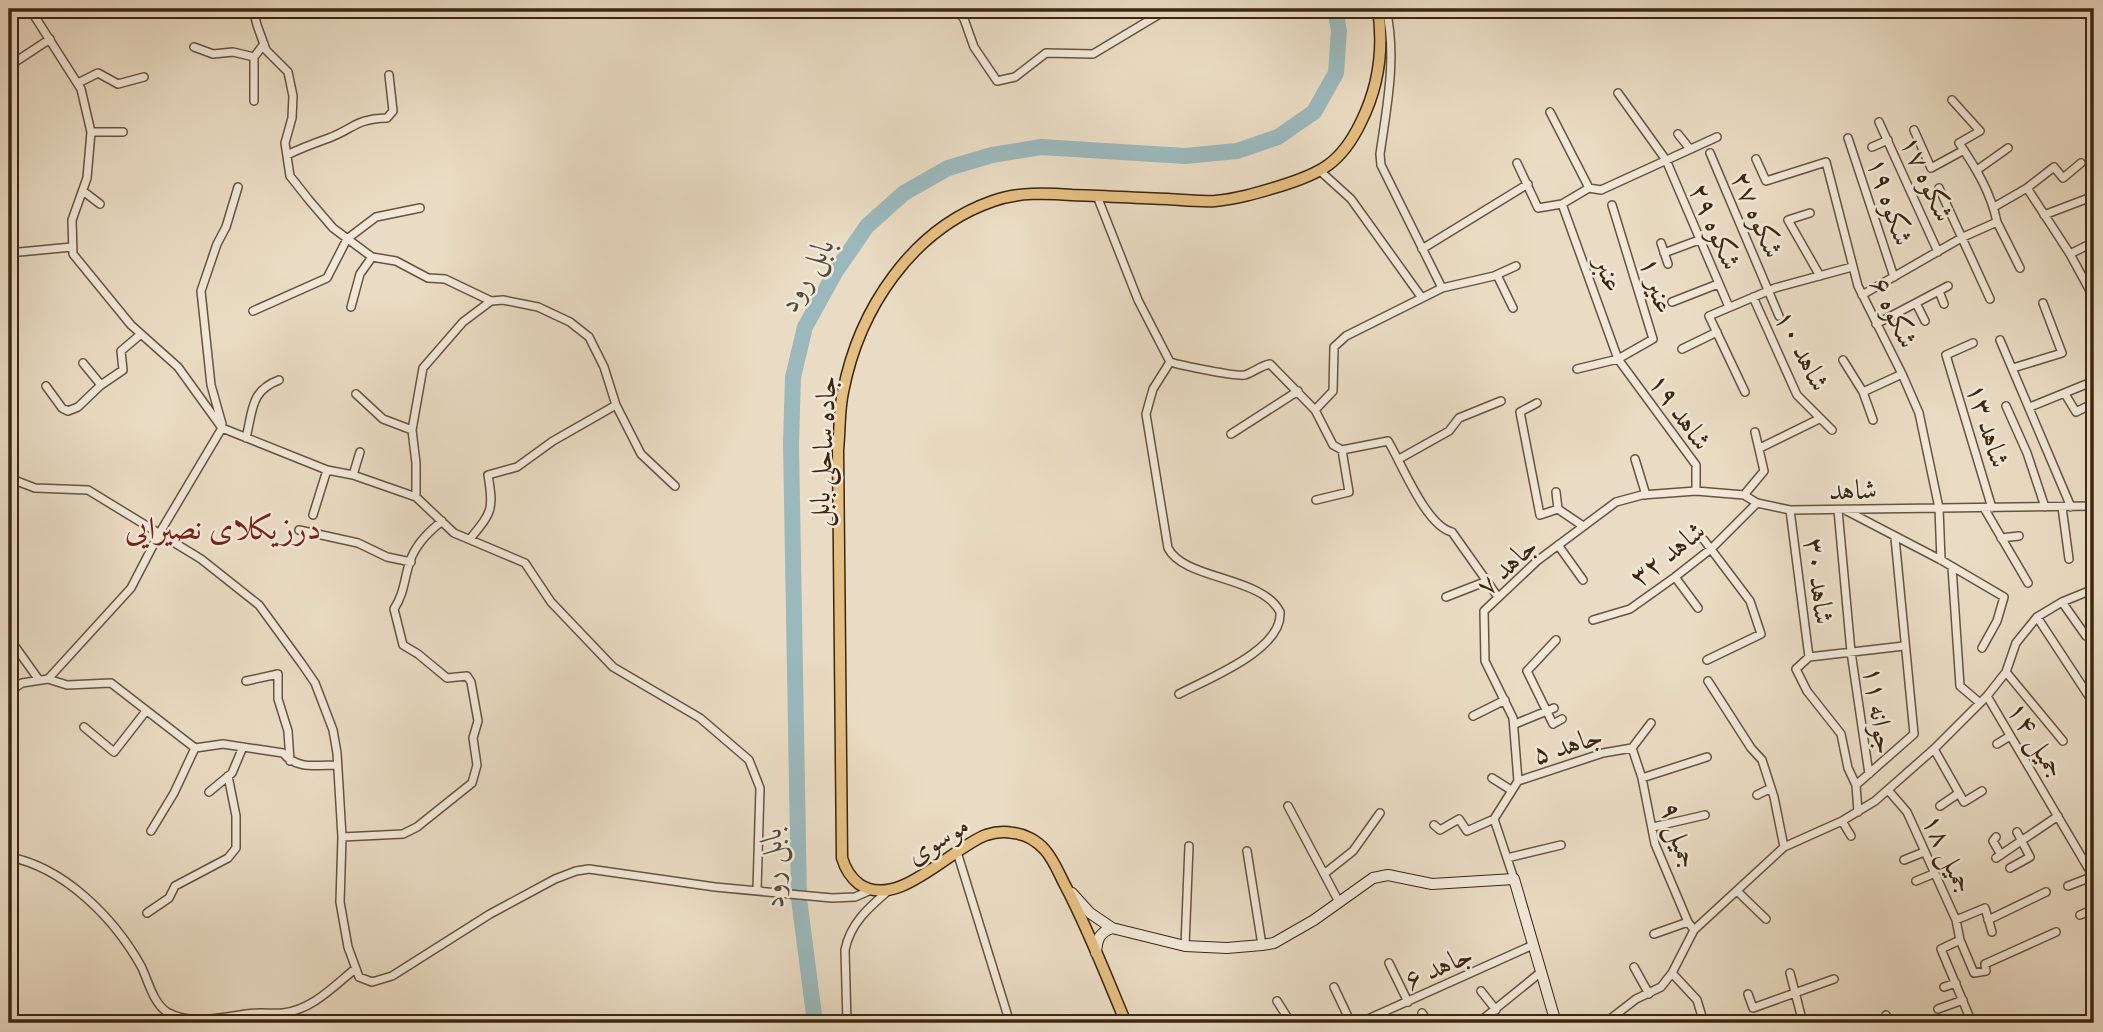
<svg xmlns="http://www.w3.org/2000/svg" width="2103" height="1032" font-family="'Sorts Mill Goudy',Amiri,serif">
  <rect width="100%" height="100%" fill="#eadcc4"/>
  <filter id="stains"><feTurbulence type="fractalNoise" baseFrequency=".00286" numOctaves="4"/><feColorMatrix values="0 0 0 0 .2 0 0 0 0 .09 0 0 0 0 .02 0 0 0 .5 -.17"/></filter>
  <radialGradient id="worn" r=".72"><stop offset=".6" stop-color="#630" stop-opacity="0"/><stop offset="1" stop-color="#630" stop-opacity=".3"/></radialGradient>
  <g fill="none" stroke-linecap="round" stroke-linejoin="round">
    <path stroke="#9bb9bd" stroke-width="16" d="M815,1023L799,899L791,444L793,377L805,327L836,271L867,226L904,193L948,168L992,155L1041,147L1185,156L1237,151L1278,137L1314,112L1336,73L1339,31L1335,9"/>
    <g stroke="#67543e" stroke-width="10">
      <path id="street" d="M30,9L81,89L91,132L87,178L72,220L73,254L131,325L178,367L222,428L327,470L353,475L416,497L454,533L525,563L551,602L613,667L700,718L749,760L760,788L757,890
        M253,9L257,25L266,50L288,72L293,96L292,118L285,143L290,176L309,200L333,228L372,257L396,261L428,278L445,279L491,301
        M956,9L964,19L974,47L997,81L1015,77L1046,53L1093,54L1168,9
        M1386,9C1397,57 1387,106 1380,154L1381,165L1442,288
        M194,47L213,54L233,52L254,57L264,44
        M9,66L50,39
        M78,83L98,73L118,84L144,77
        M1618,93L1666,160L1729,307
        M254,101V57
        M1550,112L1589,188
        M1879,122L1938,252
        M1914,130L1931,168L1964,150
        M91,132H123
        M1678,134L1690,149
        M1848,138L1894,277
        M1872,147L1888,140
        M1710,153L1779,316
        M287,155C301,148 315,143 329,138C355,128 355,119 387,118L393,111L389,75
        M1756,159L1766,181L1826,162L1858,286L1902,374L1919,413L1939,508L1941,560
        M1517,163L1538,208L1562,204L1589,188L1601,190L1717,137
        M1319,170L1351,199L1422,298
        M1977,170L2008,148
        M1939,188L1990,299
        M2027,188L2070,254L2094,298
        M83,191L100,204
        M1097,196L1138,300L1170,362L1153,389L1146,414L1168,548C1184,580 1262,576 1280,612C1283,650 1207,679 1179,694
        M1562,204L1618,359L1696,465V491
        M1994,207L2027,188L2054,167L2063,178L2081,163
        M1810,213L1788,220L1820,276
        M2044,215L2094,196
        M1997,222L2020,268
        M1661,243L1668,264
        M1422,249L1528,184
        M9,253L72,247
        M1664,253L1699,240
        M2070,254L2086,246
        M1497,275L1513,308
        M1939,291L1944,304
        M1862,295L1963,237L1997,222C1991,193 1976,168 1959,143L1980,131L1952,100
        M1753,297L1797,395L1832,430
        M1672,302L1718,284
        M1916,303L1925,321
        M351,307L360,274L372,257
        M253,311L327,278L347,239L376,217L420,208
        M1876,324L1948,286
        M2000,340L2071,507
        M1973,343L1946,355L1992,508
        M1682,349L1717,332
        M1843,360L1863,392L1873,420
        M1170,362C1180,365 1237,377 1245,375C1254,372 1260,366 1270,364L1315,410L1333,445L1342,450L1388,441C1402,464 1426,526 1452,532L1498,597
        M83,363L101,385
        M2013,368L2062,353L2043,303
        M1577,369L1618,359L1653,339L1612,205
        M46,386L62,408L68,411L78,407L101,385L123,370L121,351L141,334
        M1745,392L1709,316L1775,288L1852,267
        M1863,392L1902,374
        M356,394L383,419L412,430
        M2065,394L2076,412L2094,403
        M1537,403L1520,412L1540,515L1558,509L1583,526
        M2006,406L2027,453L2045,507
        M2030,407L2094,381
        M1315,410L1333,391L1334,347L1346,336L1442,288L1494,276L1516,266
        M222,424L211,385L201,291L217,244L226,227L238,187
        M1231,434L1298,391
        M246,438C253,410 250,391 279,380
        M1760,448L1819,419
        M1399,459L1449,431L1459,418L1501,401
        M1635,459L1646,495
        M353,475L360,452
        M9,478L35,488L88,490L201,559L259,605L302,664L315,683L333,730L337,753L342,837L340,902L348,947L359,977L372,982L392,976L490,914L555,879L576,871L589,869L715,887L832,898L855,897L871,890
        M1556,492L1558,509
        M1744,495L1764,471L1755,432
        M416,497V463L412,430L423,368L463,322L491,301L503,300L538,307L570,322L589,337L604,367L616,405L641,454L675,486
        M1316,500L1349,492L1342,450
        M2062,507L2069,559
        M1984,508L2028,583
        M1790,510L1809,657
        M1838,510L1851,652L1869,774
        M1845,510L1941,560L2004,597L1997,621L1982,648
        M313,515L327,470
        M299,530L358,543L387,557L411,562
        M2001,538L2019,536
        M470,539C492,512 494,510 488,475L517,467L553,441L616,405
        M1704,540L1750,601L1761,634L1707,660
        M1558,545L1583,580
        M1952,567L1960,686L1980,703
        M1675,577L1698,608
        M1446,597L1487,581
        M2062,602L2086,636
        M2037,617L2094,704
        M1593,620L1630,609L1675,577L1712,548L1757,503
        M9,638L39,680
        M1556,640L1527,671L1553,724L1562,719
        M2006,672L2063,741
        M48,679L67,685L111,683L195,748L223,744L283,753C297,770 317,765 337,765
        M246,681L278,674V699L288,731L290,761
        M1708,681L1751,748L1762,760L1774,797L1784,847
        M9,692L22,683L48,679L131,588L159,534L222,428
        M1987,696L2094,878
        M1473,716L1505,700
        M1515,724L1554,708
        M84,727L114,752L146,711
        M1997,744L2010,736
        M1632,748L1642,778L1655,844L1688,922L1694,930
        M1632,748L1651,723
        M1934,749L1964,802L1982,791
        M1492,778L1511,790
        M1642,778L1707,757
        M1518,781L1513,718L1485,661L1484,611L1537,561L1616,502L1642,495L1696,491L1744,495L1757,503L1790,510L2094,506
        M1856,785L1914,734L1895,538
        M1888,790L1907,812L1956,920L1960,940L1974,973L1986,971L1985,964L2056,932
        M209,792L232,773L243,747
        M1757,795L1771,788
        M1288,806L1339,902
        M1940,806L1959,793
        M1858,812L1856,785L1848,768L1841,734L1807,691L1796,669L1809,657L1904,646
        M9,813L11,814
        M1494,819L1518,781L1603,753L1632,748
        M1494,819L1514,879
        M1842,821L1851,836
        M1434,825L1440,830L1459,819L1467,831L1494,819
        M1653,827L1705,815
        M151,831L174,793L195,748
        M342,837L403,834L417,827L472,783L477,765L473,738L478,721L471,682L467,676L447,678L418,654L403,645L394,609C406,591 404,574 412,556C419,541 430,531 442,521
        M1996,837L1993,841L2001,855
        M1247,851L1262,945
        M957,852L1010,1023
        M9,857C64,867 114,918 141,966C148,980 153,1003 167,1012C190,1025 221,1018 246,1014C258,1012 271,1014 283,1013C312,1010 334,986 355,969
        M1507,858L1561,845
        M1996,858L2058,816
        M1904,860L1924,852
        M2010,868L2030,857L2017,832
        M1324,874L1353,851L1380,813
        M1916,881L1933,874
        M2068,886L2094,876
        M1738,892L1766,919
        M147,913L169,898L175,886L228,858L236,848V816L228,776
        M2080,915L2094,909
        M1956,920L1985,908L1992,932
        M1988,920L2046,892
        M1654,934L1688,922
        M1960,940L1941,949L1972,1023
        M1185,946L1189,846
        M2091,955L2094,954
        M1389,963L1408,1002
        M1634,967L1649,994
        M1672,973L1697,1000L1704,1023
        M1790,973L1803,1023
        M1334,987L1351,1023
        M1944,987L1956,983
        M1481,991L1496,1010
        M1748,994L1753,1008L1834,979
        M1277,1001L1291,1023
        M1938,1009L1963,1000
        M1422,1013L1429,1023
        M1886,1015L1889,1023
        M2064,1019L2066,1023
        M847,1023L845,950C850,924 868,908 888,891
        M1359,1023L1533,945
        M1478,1023L1541,972
        M1605,1023L1636,999L1661,987L1672,973L1694,930L1784,847L1842,821L1875,801L1934,749L1987,696L2006,672L2016,643L2037,617L2062,602L2094,589"/>
    </g>
    <g stroke="#3b2711" stroke-width="12">
      <path id="secondary" d="M1072,893L1090,913L1112,928C1099,933 1097,939 1096,953
        M1112,928L1185,946L1227,948L1262,945L1274,943L1314,920L1373,878L1388,875L1432,884L1514,879L1556,1023"/>
    </g>
    <g stroke="#3b2711" stroke-width="13">
      <path id="primary" d="M1126,1023C1107,978 1089,931 1066,887C1059,874 1054,860 1045,850C1037,841 1025,834 1013,833C1004,831 995,832 986,835C951,848 897,911 859,884C850,877 845,868 842,858L838,450C840,431 839,410 843,392C859,309 912,229 993,201C1018,192 1046,193 1072,195C1104,196 1136,198 1168,199C1183,200 1200,202 1215,201C1237,199 1257,193 1277,187C1320,174 1341,164 1361,122C1379,86 1384,49 1378,9"/>
    </g>
    <use href="#street" stroke="#f1e8d9" stroke-width="7"/>
    <use href="#secondary" stroke="#f1e8d9" stroke-width="10"/>
    <use href="#primary" stroke="#e5be82" stroke-width="10"/>
  </g>
  <g text-anchor="middle" stroke-width="5" stroke-linejoin="round" paint-order="stroke">
    <g font-size="28" fill="#3b2711" stroke="#f1e8d9">
      <text transform="translate(1928 178) rotate(66)" y="10">شکوه ۱۷</text>
      <text transform="translate(1891 201) rotate(72)" y="10">شکوه ۱۹</text>
      <text transform="translate(1758 214) rotate(67)" y="10">شکوه ۲۷</text>
      <text transform="translate(1716 226) rotate(67)" y="10">شکوه ۲۹</text>
      <text transform="translate(1610 274) rotate(70)" y="10">عنبر</text>
      <text transform="translate(1658 285) rotate(73)" y="10">عنیر ۱</text>
      <text transform="translate(1895 312) rotate(65)" y="10">شکوه ۶</text>
      <text transform="translate(1803 350) rotate(63)" y="10">شاهد ۱۰</text>
      <text transform="translate(1681 411) rotate(55)" y="10">شاهد ۱۹</text>
      <text transform="translate(1989 425) rotate(73)" y="10">شاهد ۱۳</text>
      <text transform="translate(822 451) rotate(-87)" y="10">جاده ساحلی بابل</text>
      <text transform="translate(1853 489) rotate(-1)" y="10">شاهد</text>
      <text transform="translate(1667 553) rotate(-38)" y="10">شاهد ۳۲</text>
      <text transform="translate(1506 565) rotate(-43)" y="10">جاهد ۷</text>
      <text transform="translate(1820 581) rotate(83)" y="10">شاهد ۳۰</text>
      <text transform="translate(1880 710) rotate(82)" y="10">جوانه ۱۱</text>
      <text transform="translate(2037 739) rotate(59)" y="10">جمیل ۱۴</text>
      <text transform="translate(1567 744) rotate(-17)" y="10">جاهد ۵</text>
      <text transform="translate(1680 835) rotate(73)" y="10">جمیل ۹</text>
      <text transform="translate(937 839) rotate(-31)" y="10">موسوی</text>
      <text transform="translate(1949 853) rotate(65)" y="10">جمیل ۱۸</text>
      <text transform="translate(1438 966) rotate(-24)" y="10">جاهد ۶</text>
    </g>
    <g font-size="30" font-style="italic" fill="#534c3c" stroke="#f1e8d9">
      <text transform="translate(806 274) rotate(-60)" y="10">بابل رود</text>
      <text transform="translate(772 868) rotate(-92)" y="10">بابل رود</text>
    </g>
    <g font-size="32" fill="#7a1f14" stroke="#f1e8d9">
      <text x="223" y="539">درزیکلای نصیرایی</text>
    </g>
  </g>
  <rect width="2103" height="1032" fill="none" stroke="#eadcc4" stroke-width="35"/>
  <rect x="10" y="10" width="2082" height="1011" fill="none" stroke="#3b2711" stroke-width="3.5"/>
  <rect x="18" y="18" width="2068" height="997" fill="none" stroke="#3b2711" stroke-width="2"/>
  <rect width="100%" height="100%" filter="url(#stains)"/>
  <rect width="100%" height="100%" fill="url(#worn)"/>
</svg>
